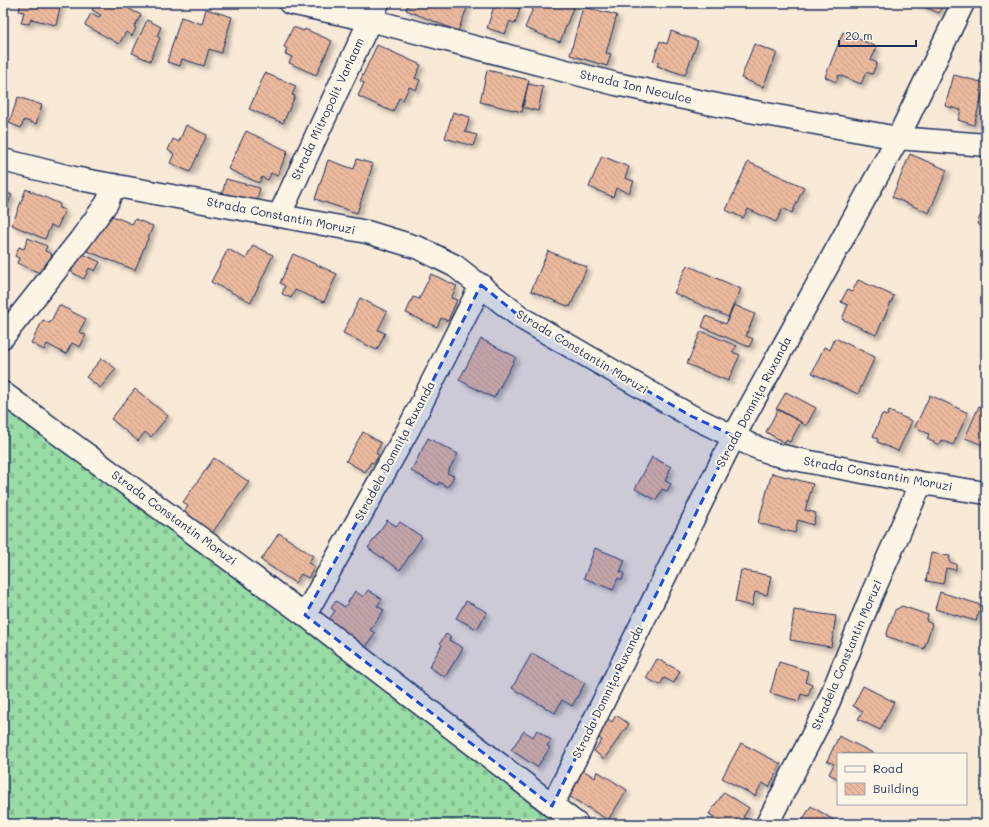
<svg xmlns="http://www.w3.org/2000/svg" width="989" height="827" font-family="Mali,sans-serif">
  <defs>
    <pattern id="cemetery-stones" width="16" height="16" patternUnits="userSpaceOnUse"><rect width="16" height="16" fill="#9adca6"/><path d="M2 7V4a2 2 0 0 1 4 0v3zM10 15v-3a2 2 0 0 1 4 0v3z" fill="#84bd91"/></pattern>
    <pattern id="building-back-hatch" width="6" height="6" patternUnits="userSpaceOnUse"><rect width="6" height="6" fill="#ebb99d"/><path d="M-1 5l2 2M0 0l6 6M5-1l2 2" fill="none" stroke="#c99f8a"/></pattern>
    <filter id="shadow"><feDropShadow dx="3.5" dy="3.5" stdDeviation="2" flood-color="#0004"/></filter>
  </defs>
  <rect width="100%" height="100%" fill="#f9e9d7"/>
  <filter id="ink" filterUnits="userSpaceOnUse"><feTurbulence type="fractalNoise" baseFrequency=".025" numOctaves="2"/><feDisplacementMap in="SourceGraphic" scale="8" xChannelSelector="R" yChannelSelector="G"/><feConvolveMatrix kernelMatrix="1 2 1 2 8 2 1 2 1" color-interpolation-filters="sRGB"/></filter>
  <g filter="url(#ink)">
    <path fill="url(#cemetery-stones)" stroke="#5a8682" d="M3,399L173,524L556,824H3Z"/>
    <path fill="url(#building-back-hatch)" stroke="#1b2f5e" filter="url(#shadow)" d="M21,3H61L56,25L31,19L29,24L21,23L24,12L19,11Z
      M95,3H118L141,15L134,27L136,28L132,36L126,32L119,44L85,25L91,13L99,17L101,15L92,10Z
      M408,3H469L458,31L406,10Z
      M495,3H503L520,9L515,24L510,21L505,34L487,28Z
      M535,3H575L560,42L525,28Z
      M915,3H943L939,13Z
      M583,7L617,15L606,53L611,54L607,66L570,55Z
      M206,9L232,17L221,53L209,49L204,66L182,59L180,66L167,62L181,17L202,24Z
      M147,20L161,27L157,36L160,38L150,61L132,53Z
      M293,27L304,31L305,29L332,41L316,75L289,63L292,57L285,54L287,49L284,47Z
      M671,31L698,41L685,75L657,66L659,62L653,61L660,41L667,44Z
      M843,32L877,47L871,60L877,63L872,74L866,72L861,84L839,75L836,82L825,77Z
      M983,38L986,39V61H980Z
      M754,44L777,53L763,87L741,78Z
      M377,45L421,65L415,78L420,80L416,90L409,87L403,100L399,98L393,112L358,96L364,83L360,81Z
      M487,70L529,80L522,112L480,102Z
      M265,73L296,86L292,95L295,96L283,123L249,109Z
      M954,75L985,83L974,125L958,120L961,110L945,106Z
      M528,84L543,87L538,111L522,107Z
      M18,97L42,105L36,124L24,120L21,128L9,123Z
      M453,112L470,117L465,132L477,135L473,146L445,138Z
      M186,125L207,135L190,172L170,163L174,154L168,150L173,139L179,142Z
      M246,131L288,151L277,176L271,173L268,180L262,177L259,183L228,169Z
      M910,154L947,170L929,213L892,197Z
      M602,156L629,167L625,178L634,181L629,193L616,188L613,197L589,187Z
      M357,159L373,164L357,213L315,199L328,160L354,169Z
      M748,162L804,187L792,213L783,208L776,222L748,209L743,218L726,210Z
      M226,179L260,188L256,203L222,195Z
      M26,189L60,204L59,208L65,210L57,228L51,225L45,239L12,225Z
      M3,191L12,195L3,214Z
      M986,202V228L977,224Z
      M103,212L132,224L135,219L153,226L135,270L87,251Z
      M28,238L47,246L45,251L52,254L45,271L42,269L40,273L17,263L19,258L15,256L19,247L24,249Z
      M253,245L273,255L251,302L211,282L228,249L246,259Z
      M548,251L587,267L570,307L531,291Z
      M81,253L100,262L95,271L89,268L84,279L71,272Z
      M293,254L337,274L324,302L295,290L291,298L282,294L285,286L280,283Z
      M687,265L741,289L728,317L674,293Z
      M431,274L457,286L451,298L457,300L448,321L441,318L437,327L406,313L413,297L419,299Z
      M858,280L894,296L876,335L842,319L848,305L841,302L847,290L852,292Z
      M360,298L387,312L378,330L385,333L377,350L343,333Z
      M59,305L86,319L79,332L86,335L80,347L72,343L66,354L47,344L44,350L31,343L43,320L50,323Z
      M734,305L755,314L746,336L753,339L749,347L702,327L706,316L726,324Z
      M701,331L737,346L732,352L740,355L728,381L687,364Z
      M835,338L875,357L858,394L812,373L824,347L830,350Z
      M481,339L516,357L494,398L459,380Z
      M102,358L116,369L100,388L86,377Z
      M135,389L168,416L151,437L145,432L138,441L111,419Z
      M786,392L816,408L806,426L801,422L776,409Z
      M930,395L968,413L953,445L941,440L939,445L927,439L929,434L915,427Z
      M986,399V439L983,445L965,438L979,406L983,408Z
      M778,409L801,422L790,442L786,440L785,443L766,432Z
      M889,411L912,421L898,451L877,442L878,439L873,436L882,414L887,416Z
      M363,432L381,443L376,453L379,455L374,463L371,462L365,472L346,461Z
      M428,438L458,454L447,473L454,476L448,487L439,482L438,485L411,471Z
      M652,457L671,467L665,481L671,484L667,491L662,489L656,500L635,489Z
      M214,458L249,482L209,537L181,516L188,506L183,502Z
      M772,473L813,484L805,510L816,513L813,525L798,520L795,533L758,523Z
      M387,520L396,526L400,522L422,537L400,570L368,548Z
      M279,533L313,556L308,563L315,567L308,578L301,574L295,583L261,560Z
      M595,548L625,560L620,572L624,573L622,580L618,578L613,590L584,578Z
      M931,553L950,556L949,562L956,564V570L946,568L943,584L926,581Z
      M741,570L771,576L767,595L755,592L752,606L735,602Z
      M368,590L382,599L377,606L384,610L370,630L375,633L366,647L328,621L335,611L331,608L336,601L345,607L355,591L363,597Z
      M940,592L981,605L976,621L935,609Z
      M466,601L487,612L477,629L456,618Z
      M902,606L928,615L926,621L932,624L924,649L886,636L895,610Z
      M794,610L836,616L831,647L790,640Z
      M446,634L451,637L449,640L463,648L445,677L429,667L442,645L440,643Z
      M532,653L585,683L572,706L562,700L555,713L512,688Z
      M657,659L680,671L674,683L664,678L660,685L646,678Z
      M779,662L808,671L805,682L812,685L808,696L801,694L799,701L770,693Z
      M863,686L894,702L880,730L858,719L863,711L853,706Z
      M616,715L629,724L604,759L594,751L602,740L595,735L607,718L612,722Z
      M537,730L551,740L547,746L550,748L537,767L511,750L524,731L533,737Z
      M839,736L875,754H838V779L829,774L834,764L827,761Z
      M741,743L781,764L769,787L762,783L755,796L722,778Z
      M583,770L595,778L597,771L627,790L608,820L567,795Z
      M724,792L749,808L743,817L754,824H725L709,814Z
      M811,806L840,824H800Z"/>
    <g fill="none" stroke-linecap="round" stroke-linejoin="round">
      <g stroke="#1b2f5e" stroke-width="25">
        <path id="street" d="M290,3L370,20L616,84L722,106L898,138L986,145
          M3,160L74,178L367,232L419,248L455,266L523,319L691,416L753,446L773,454L805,461L921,483L986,493
          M279,216L378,3
          M3,337L80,240L107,203L114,185
          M3,393L305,615L577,824
          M305,615L408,430L481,285
          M552,806L734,436L898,138L963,3
          M767,824L825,711L872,594L921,483"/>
      </g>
      <use href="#street" stroke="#fcf5e5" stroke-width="22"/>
    </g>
  </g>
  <path fill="#1d4ed8" fill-opacity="0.2" stroke="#1d4ed8" stroke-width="3" stroke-dasharray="8 5" stroke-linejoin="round" d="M481,285L523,319L691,416L734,436L552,806L305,615L408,430Z"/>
  <g text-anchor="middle" stroke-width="4" stroke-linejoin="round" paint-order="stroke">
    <g font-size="12" fill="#1b2f5e" stroke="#fcf5e5">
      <text transform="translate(636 87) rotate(13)" y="4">Strada Ion Neculce</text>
      <text transform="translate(328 109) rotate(-65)" y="4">Strada Mitropolit Varlaam</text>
      <text transform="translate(281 216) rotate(11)" y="4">Strada Constantin Moruzi</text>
      <text transform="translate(582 352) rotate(31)" y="4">Strada Constantin Moruzi</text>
      <text transform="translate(754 402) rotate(-62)" y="4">Strada Domnița Ruxanda</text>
      <text transform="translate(395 451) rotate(-62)" y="4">Stradela Domnița Ruxanda</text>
      <text transform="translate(878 474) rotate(10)" y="4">Strada Constantin Moruzi</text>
      <text transform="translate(174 518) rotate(36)" y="4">Strada Constantin Moruzi</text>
      <text transform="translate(847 655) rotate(-67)" y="4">Stradela Constantin Moruzi</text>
      <text transform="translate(608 692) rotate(-64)" y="4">Strada Domnița Ruxanda</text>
    </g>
  </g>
  <rect width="989" height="827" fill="none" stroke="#fcf5e5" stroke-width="16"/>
  <rect x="8" y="8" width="973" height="811" fill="none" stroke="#1b2f5e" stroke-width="1.5" filter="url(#ink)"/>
  <rect x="837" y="753" width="130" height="52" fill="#fcf5e5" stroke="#a2a6af"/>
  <rect x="845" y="766" width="20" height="6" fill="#fcf5e5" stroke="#a2a6af"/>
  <text x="873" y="773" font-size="12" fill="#1b2f5e">Road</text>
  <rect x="845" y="783" width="20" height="12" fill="url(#building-back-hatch)" stroke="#a2a6af"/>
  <text x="873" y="793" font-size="12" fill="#1b2f5e">Building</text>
  <path d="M839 40v6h77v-6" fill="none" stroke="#1b2f5e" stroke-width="2"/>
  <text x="845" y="40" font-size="12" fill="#1b2f5e" stroke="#fcf5e5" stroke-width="3" paint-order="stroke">20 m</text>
</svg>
